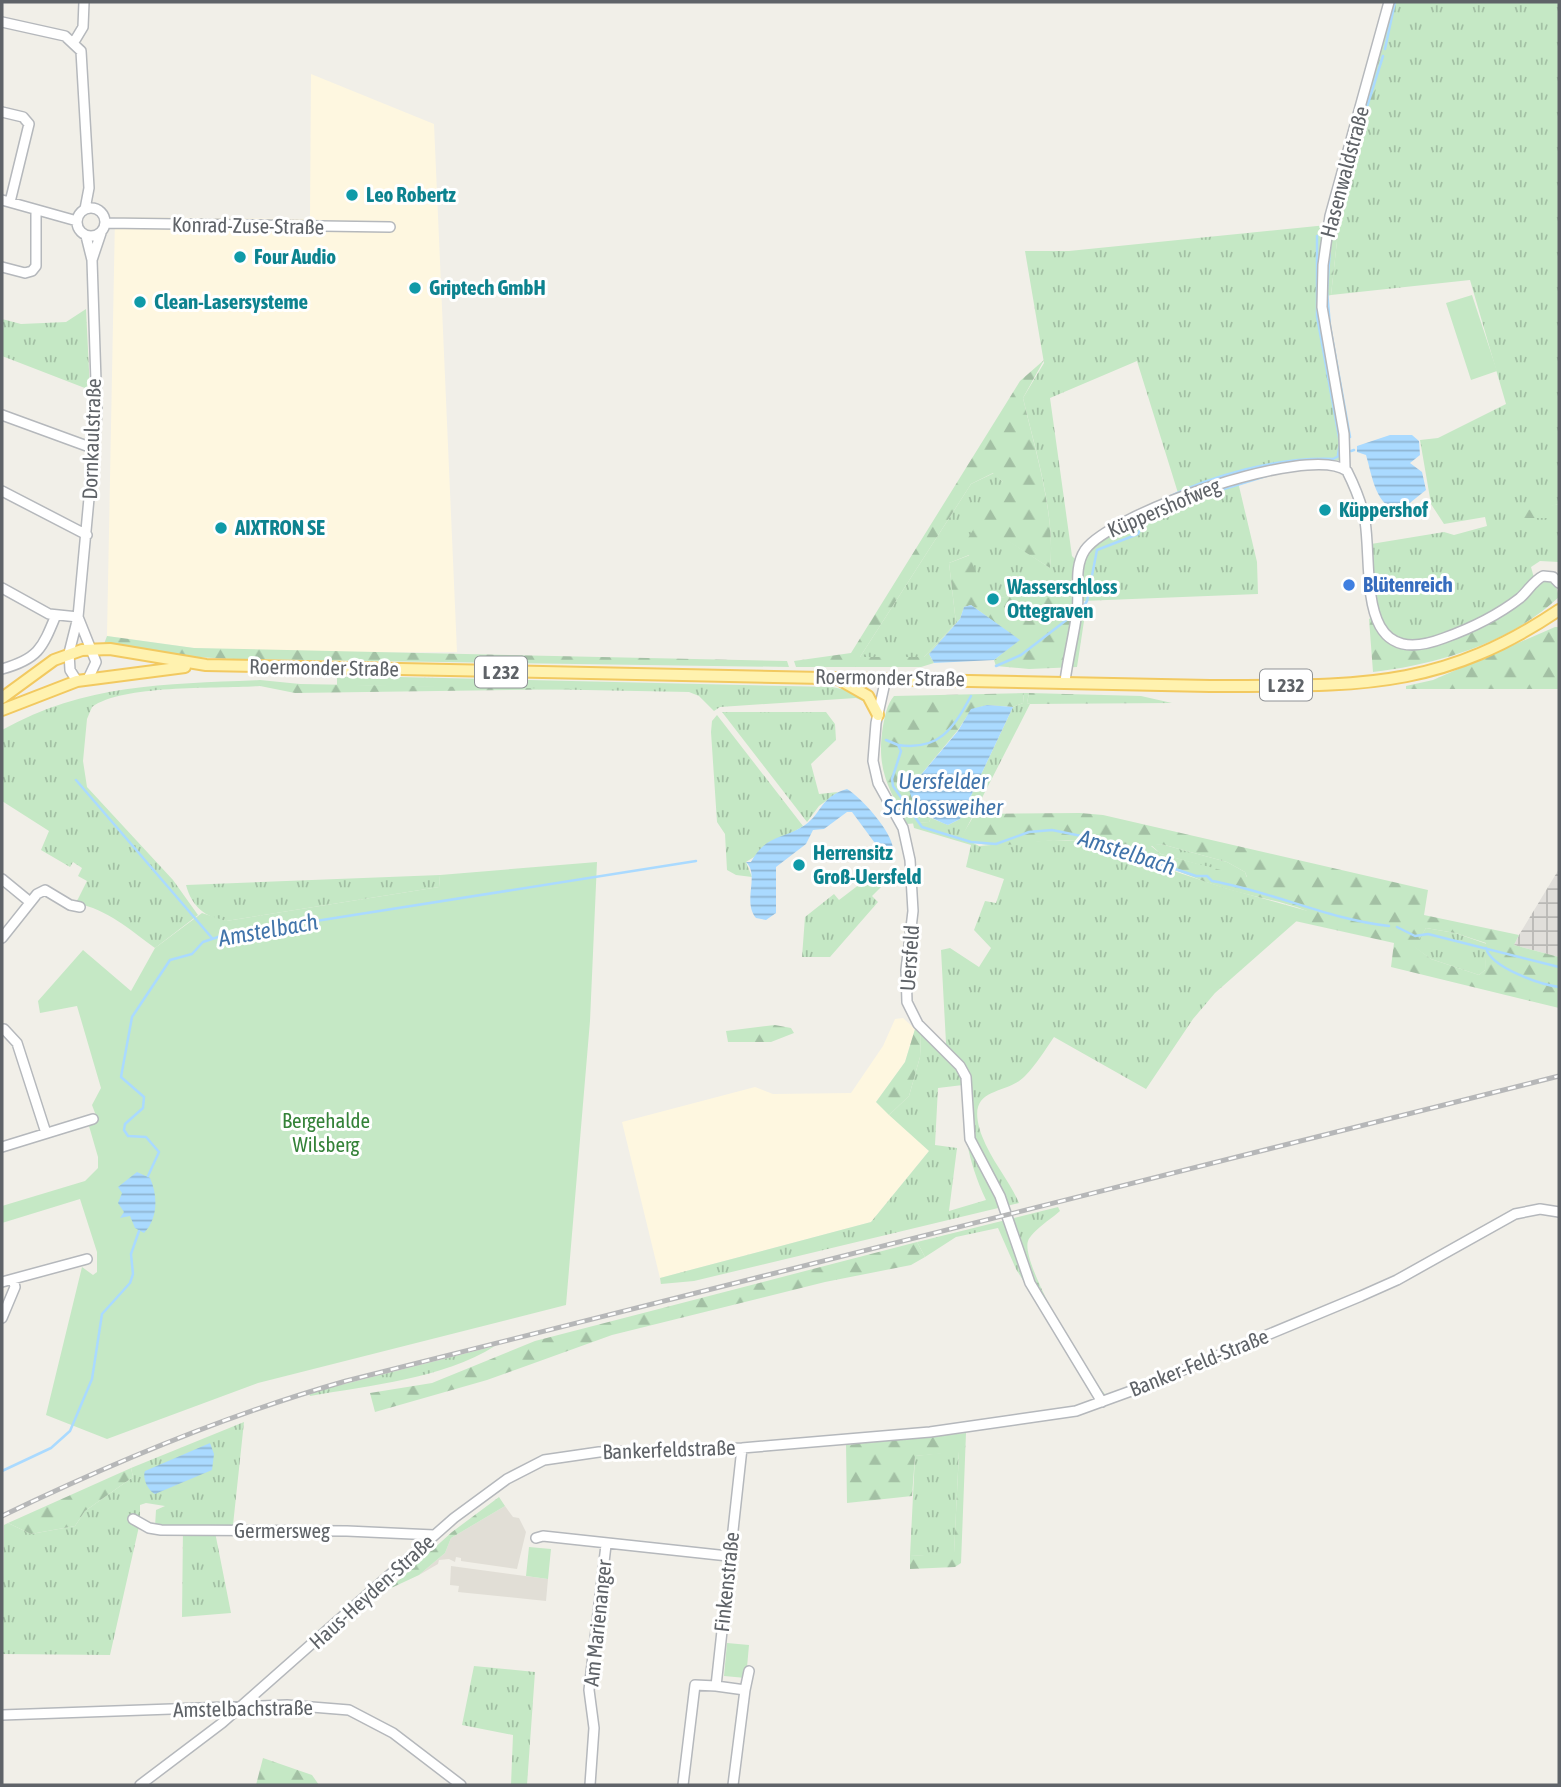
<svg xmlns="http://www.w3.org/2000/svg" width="1561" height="1787" font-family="'Asap Condensed',sans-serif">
  <defs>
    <pattern id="industrial-grid" width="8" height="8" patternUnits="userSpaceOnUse" patternTransform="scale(1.75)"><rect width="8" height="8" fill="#e0deda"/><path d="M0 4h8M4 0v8" fill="none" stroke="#b9b8b5"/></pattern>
    <pattern id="grass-tufts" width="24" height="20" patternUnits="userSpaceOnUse" patternTransform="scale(1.75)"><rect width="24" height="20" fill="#c5e8c5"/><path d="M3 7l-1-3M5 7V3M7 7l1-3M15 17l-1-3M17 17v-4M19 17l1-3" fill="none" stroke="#a3c0a4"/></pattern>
    <pattern id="forest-firs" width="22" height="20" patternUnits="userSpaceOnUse" patternTransform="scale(1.75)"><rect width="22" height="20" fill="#c5e8c5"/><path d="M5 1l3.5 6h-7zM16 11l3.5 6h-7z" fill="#a3c0a4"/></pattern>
    <pattern id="water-rules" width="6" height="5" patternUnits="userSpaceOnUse" patternTransform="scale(1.75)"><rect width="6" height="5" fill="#aadaff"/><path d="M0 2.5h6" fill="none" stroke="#8eb4d2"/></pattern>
  </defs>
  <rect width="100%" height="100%" fill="#f1efe8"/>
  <path fill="#fef7e0" d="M311,74L434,124L457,652L305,653L194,648L107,636L115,217L310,219Z
    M903,1018L915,1029L905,1062L876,1102L929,1151L871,1222L660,1278L622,1122L755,1087L773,1094L851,1093L883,1046L895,1019Z"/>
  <path fill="url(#industrial-grid)" d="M1559,869V957L1514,945L1519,935Z"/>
  <path fill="#e1ded6" d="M505,1506L513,1517L519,1518L526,1532L517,1569L461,1561V1558L456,1557L455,1562L449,1559L439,1560L438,1564L419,1575L445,1553L451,1538Z
    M451,1566L548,1579L546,1601L458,1592L459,1586L450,1585Z"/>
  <path fill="url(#grass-tufts)" fill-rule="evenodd" d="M1388,2H1559V504L1506,518H1559V562L1540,561L1531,567L1534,578L1514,605L1425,646L1382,633L1371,618L1365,545L1444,532L1454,535L1487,526L1485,517L1444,524L1431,504L1420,440L1438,438L1506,404L1470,280L1331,295L1341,205L1358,149Z
    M1327,225L1322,306L1347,460L1286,462L1178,493L1137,361L1050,398L1072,556L1075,559L1071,583H1045L1035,594L984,599L969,555L949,563L956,623L924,657H860L971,484L994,473L1003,482L992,530L1050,568C1056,515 1035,449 1023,398L1044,363L1025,251H1069Z
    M86,309L90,390L2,356V319L21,324L66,322Z
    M1238,482L1257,562L1258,594L1082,601C1082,589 1079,576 1083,564C1098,522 1199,496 1238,482Z
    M354,676L832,687L856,692L865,702L856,698L720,707L714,711L699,696L689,692L337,685V678Z
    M260,680V686C220,689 123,684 92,707L87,719L83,761L87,787L173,880L198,915L155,948C129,929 108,910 76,903L87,881L78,876L82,868L73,862L70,867L41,850L49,831L2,801V730C86,683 167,684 260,680Z
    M1024,693H1029L1027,703L1030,704L962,837L979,846L1053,840L1083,841L1225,888L1308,911L1215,993L1193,1019L1146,1089L1054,1037C1045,1050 1036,1065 1025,1076C1005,1097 963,1084 982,1136C991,1160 1009,1180 1019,1203L694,1281L661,1284L660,1278L871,1222L929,1151L889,1115L909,1096L920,1057L921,1033L938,1050L946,1043L941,950L950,948L979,967L991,948L974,930L985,901L996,903L1004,879L966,867L971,845L914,828L913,823L929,822L931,818L948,825L960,819L1013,707L1023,703ZM963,1085C963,1130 967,1159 986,1200L949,1211L957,1148L935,1145L938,1088Z
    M722,712H826L835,724L836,740L811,764L819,794L838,792L819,806L807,822Z
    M717,715L803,826L746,862L752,877L736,875L727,870L725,834L717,822L711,732L712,721Z
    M1161,844L1227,862L1245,872L1247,878L1161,854L1151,845Z
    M856,874L906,875L907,884L883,885L872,896L878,902L830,957H802L805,917L834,894L839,900L860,884Z
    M440,875L439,887L226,921C205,917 192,907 186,885Z
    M1426,928L1455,933L1487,944L1485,970L1479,975L1431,959L1414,947Z
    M1058,1207L1060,1211C1051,1219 1032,1231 1028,1241C1020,1264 1089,1378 1107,1396L1095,1397L1016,1269L998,1228L956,1237L925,1257L917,1242Z
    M495,1346C442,1379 371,1385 310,1396L309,1393Z
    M244,1422L233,1525L214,1527L231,1613L182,1617L183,1527H155L156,1510L165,1506L146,1503L140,1505V1522L110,1655L2,1654L4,1525L8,1523L31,1534L75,1526L85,1511L133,1477L131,1468Z
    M959,1451L954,1554L910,1556L915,1456Z
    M474,1666L535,1672L527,1785H511L513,1735L462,1725Z"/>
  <path fill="url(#forest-firs)" fill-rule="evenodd" d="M1372,66L1380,76L1341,205L1331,295L1323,297L1327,225Z
    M1044,360L1023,398C1035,450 1056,516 1050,568L992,531L985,547L968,538L1003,482L993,473L971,484L860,657H924L956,623L949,563L970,555L985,599L1035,594L1045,583L1080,582L1082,602L1086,608L1077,667L1029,669L996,666L994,660L1019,640L971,605L964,607L960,619L929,654L934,663L921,667H796L794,661L851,653L1020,381Z
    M1559,504V518H1505L1506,514Z
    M1547,580L1555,582L1559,597C1510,643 1438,664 1373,672L1369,619L1371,618L1382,633L1402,646L1473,628Z
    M1555,627H1559V689H1406V686L1433,680Z
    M107,636L194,648L787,661L789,667L233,659L175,656L104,644Z
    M260,680L300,684L581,689L295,693L260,686Z
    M1024,693L1023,703L1013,707L987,705L971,710L958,730L909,789L924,814L931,818L929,822L907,824C888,787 876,769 883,726C885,716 887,704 894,696Z
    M1029,693L1141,696L1172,703L1030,704L1027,703Z
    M1080,813L1103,815L1428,890L1424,915L1519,935L1514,945L1559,957V1008L1391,967L1394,943L1295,921L1307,911C1280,900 1252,897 1224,888C1173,872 1120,842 1066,840C1032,839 991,854 961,837L975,814ZM1161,844L1227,862L1245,872L1247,877L1161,854L1151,846ZM1426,928L1455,933L1486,943L1485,970L1479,975L1431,959L1415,947Z
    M775,1025L791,1028L794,1033L771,1042H728L726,1031Z
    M915,1029L921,1033L920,1057L909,1096L889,1115L876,1102L905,1062Z
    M917,1242L925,1257L911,1265L825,1282L612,1335L487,1380L375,1412L370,1393L432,1383L535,1341Z
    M966,1433L961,1563L955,1567L910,1569V1556L954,1553L959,1452L915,1456L912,1496L847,1503L846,1445Z
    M131,1468L133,1477L85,1511L75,1526L31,1534L8,1523Z
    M499,1497L505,1506L451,1538L445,1553L419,1575L389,1589L452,1532Z
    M263,1758L312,1775L319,1785H256Z"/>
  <path fill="#c5e8c5" d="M1472,295L1497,371L1471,380L1446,303Z
    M597,862L590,1021L566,1305L258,1383L107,1439L46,1415L82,1267L93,1275L97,1272V1252L80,1199L2,1223V1206L85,1181L98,1168V1157L89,1126L98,1121L92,1105L101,1088L77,1006L40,1013L38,1001L83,950L131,991L155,948L202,913L226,921L439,887L440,875Z
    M529,1547L551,1549L548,1579L526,1576Z
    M727,1643L749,1645L746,1678L724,1676Z"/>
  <path fill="url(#water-rules)" d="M1390,435H1412L1419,441L1420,455L1410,463L1422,472L1426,490L1401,510C1376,510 1372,475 1366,455L1357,452V446Z
    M971,605L1020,640L994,660L934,663L929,654L960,619L964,607Z
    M987,705L1013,707L960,819L948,825C930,818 913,809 909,789L958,731L971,709Z
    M847,789C861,797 893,833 893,849L887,852L880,850L852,812H847L824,829L813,830L806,844L776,867V913L766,920L756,918C742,901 760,875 746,862H751C766,834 783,840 805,825C822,813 820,797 847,789Z
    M137,1172L150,1178C158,1195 158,1219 144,1233L135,1228L130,1216L120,1218L124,1212L118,1203L122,1193L118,1187Z
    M210,1443L214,1454L212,1470L155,1494C148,1491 142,1478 145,1471Z"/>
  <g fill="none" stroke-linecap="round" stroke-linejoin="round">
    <path stroke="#aadaff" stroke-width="2.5" d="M1385,49L1395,2
      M1346,173L1383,56
      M1317,236V316L1340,443L1338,455
      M1331,237L1337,206
      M1330,247L1327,291L1330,326L1350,437
      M1351,451L1354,450
      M1164,499C1213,475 1278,457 1333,459L1339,456
      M1157,516L1198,497L1266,476
      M1133,524L1136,534
      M1080,612L1087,601L1097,550L1138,534L1144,522L1152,519
      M996,666L1021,655L1073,615
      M886,740L898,745L901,751L892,779L893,786L922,827L971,842L996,844L1029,832L1052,830L1101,840L1134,855L1196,876H1207L1212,881C1274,892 1327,919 1389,926
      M898,745C939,751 953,729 971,696
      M76,780L212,938
      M1397,927L1415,936L1428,934L1559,967
      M1486,948C1491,968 1540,984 1559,987
      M148,1176L159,1152L146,1137L128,1136L124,1130L125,1124L143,1108L144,1097L121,1077L132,1017L170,960L192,954L203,942L221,936L696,861
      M2,1471L51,1448L70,1431L92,1379L102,1314L130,1283L133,1274L131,1254L139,1231"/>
    <g stroke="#b5b8bc" stroke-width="12">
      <path id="minor" d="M2,22L65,36L81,51L89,188L85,209
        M74,42L83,27L84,2
        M2,112L23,117L29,124L10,202
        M2,200L77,221
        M77 222a14 14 0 1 1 28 0a14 14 0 1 1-28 0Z
        M105,223L390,227
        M92,260L101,233
        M2,267L25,273L32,271L36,266V210
        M2,415L95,449
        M1345,468L1344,434L1322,307L1323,265L1330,216L1389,2
        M2,491L87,535
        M2,588L49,614L78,617
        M78,617L96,662L88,679
        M2,669C38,659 42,649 56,615
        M886,678L876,723L873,761L878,783L903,828L910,860L913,911L906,970L907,1002L918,1024L960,1066L966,1077L970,1139L1000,1196L1030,1283L1102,1402
        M77,681L70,670L69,653L78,617L97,412L92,260L86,236
        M1065,681C1068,658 1074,635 1077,612C1080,592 1073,568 1085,550C1110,514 1309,443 1347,471C1355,487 1362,504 1365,521C1373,572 1355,672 1444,638C1469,629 1498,615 1520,598C1528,591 1533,581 1543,576L1553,577L1559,583
        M2,879L30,902
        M2,938L37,894L45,890L70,905L80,907
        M4,1029L17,1043L46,1133
        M2,1147L93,1119
        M2,1282L87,1259
        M2,1318L15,1287L13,1279
        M133,1519L149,1528L161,1530L347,1531L434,1535
        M536,1538L543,1536L728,1556
        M745,1690L749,1671
        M2,1715L287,1705L349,1710L393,1733L461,1785
        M140,1785L222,1723L454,1518L507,1479L544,1460L599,1452L742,1448L930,1432L1076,1411L1142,1387L1361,1296L1397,1280L1515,1214L1540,1209L1559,1212
        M590,1785L594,1728L589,1690L606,1545
        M683,1785L695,1685L716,1686
        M733,1785L745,1690L716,1686L742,1448"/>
    </g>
    <g stroke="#f2c960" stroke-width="14">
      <path id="major" d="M838,679L868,696L878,715
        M2,698L54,660L82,650L110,649L206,665L1210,686C1351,685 1436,693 1559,610
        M2,710L77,681L185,667"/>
    </g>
    <use href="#minor" stroke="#fff" stroke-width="9"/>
    <use href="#major" stroke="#fff2af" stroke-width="10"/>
    <g stroke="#b6b7b8" stroke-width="5">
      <path id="rail" d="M2,1516C114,1462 226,1415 346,1381L1559,1076"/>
    </g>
    <use href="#rail" stroke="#fff" stroke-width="2.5" stroke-dasharray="8" stroke-linecap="butt"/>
  </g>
  <g fill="#0f9aa8" stroke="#fff" stroke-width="2.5">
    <circle cx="352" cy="195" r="7"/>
    <circle cx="240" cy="257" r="7"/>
    <circle cx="415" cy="288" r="7"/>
    <circle cx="140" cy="302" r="7"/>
    <circle cx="1325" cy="510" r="7"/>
    <circle cx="221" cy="528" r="7"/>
    <circle cx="993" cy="599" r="7"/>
    <circle cx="799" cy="865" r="7"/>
  </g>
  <circle fill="#3f7fe0" stroke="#fff" stroke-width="2.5" cx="1349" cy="585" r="7"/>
  <g text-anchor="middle" stroke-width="6" stroke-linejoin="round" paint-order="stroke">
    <g fill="#fff" stroke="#8f9295" stroke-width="2">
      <rect x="475" y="656.5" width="52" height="31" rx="5"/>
      <rect x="1260" y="669.5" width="52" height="31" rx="5"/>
    </g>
    <g font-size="19" font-weight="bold" fill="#5f6368">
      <text x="501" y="679">L 232</text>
      <text x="1286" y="692">L 232</text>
    </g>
    <g font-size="21" fill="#5f6368" stroke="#fff">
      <text transform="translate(1345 172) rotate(-75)" y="7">Hasenwaldstraße</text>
      <text transform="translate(248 226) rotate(1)" y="7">Konrad-Zuse-Straße</text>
      <text transform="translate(92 439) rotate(-88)" y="7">Dornkaulstraße</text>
      <text transform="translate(1164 508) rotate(-23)" y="7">Küppershofweg</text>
      <text transform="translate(324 668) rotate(1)" y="7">Roermonder Straße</text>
      <text transform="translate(890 678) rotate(1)" y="7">Roermonder Straße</text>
      <text transform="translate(910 958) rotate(-86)" y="7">Uersfeld</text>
      <text transform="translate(1199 1363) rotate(-22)" y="7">Banker-Feld-Straße</text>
      <text transform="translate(669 1450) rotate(-2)" y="7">Bankerfeldstraße</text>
      <text x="282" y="1538">Germersweg</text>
      <text transform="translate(727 1582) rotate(-84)" y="7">Finkenstraße</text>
      <text transform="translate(372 1592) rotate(-42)" y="7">Haus-Heyden-Straße</text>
      <text transform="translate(598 1623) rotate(-84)" y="7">Am Marienanger</text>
      <text transform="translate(243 1709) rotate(-1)" y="7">Amstelbachstraße</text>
    </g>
    <g font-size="21" font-weight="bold" fill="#0d838f" stroke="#fff" text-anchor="start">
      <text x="366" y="202">Leo Robertz</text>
      <text x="254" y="264">Four Audio</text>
      <text x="429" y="295">Griptech GmbH</text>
      <text x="154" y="309">Clean-Lasersysteme</text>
      <text x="1339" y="517">Küppershof</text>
      <text x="235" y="535">AIXTRON SE</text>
      <text x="1007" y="594">Wasserschloss<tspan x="1007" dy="24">Ottegraven</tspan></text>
      <text x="813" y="860">Herrensitz<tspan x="813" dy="24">Groß-Uersfeld</tspan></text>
    </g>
    <g font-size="21" font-weight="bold" fill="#366cbe" stroke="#fff" text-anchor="start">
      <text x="1363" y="592">Blütenreich</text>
    </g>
    <g font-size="21" fill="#348238" stroke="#fff">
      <text x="326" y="1128">Bergehalde<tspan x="326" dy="24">Wilsberg</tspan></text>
    </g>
    <g font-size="23" font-style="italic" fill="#4174aa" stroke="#fff">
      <text x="943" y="789">Uersfelder<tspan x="943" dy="26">Schlossweiher</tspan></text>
      <text transform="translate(1127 852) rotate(18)" y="8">Amstelbach</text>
      <text transform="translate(268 930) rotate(-10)" y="8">Amstelbach</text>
    </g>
  </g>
  <rect width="1561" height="1787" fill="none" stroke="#5f6368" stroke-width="7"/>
</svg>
